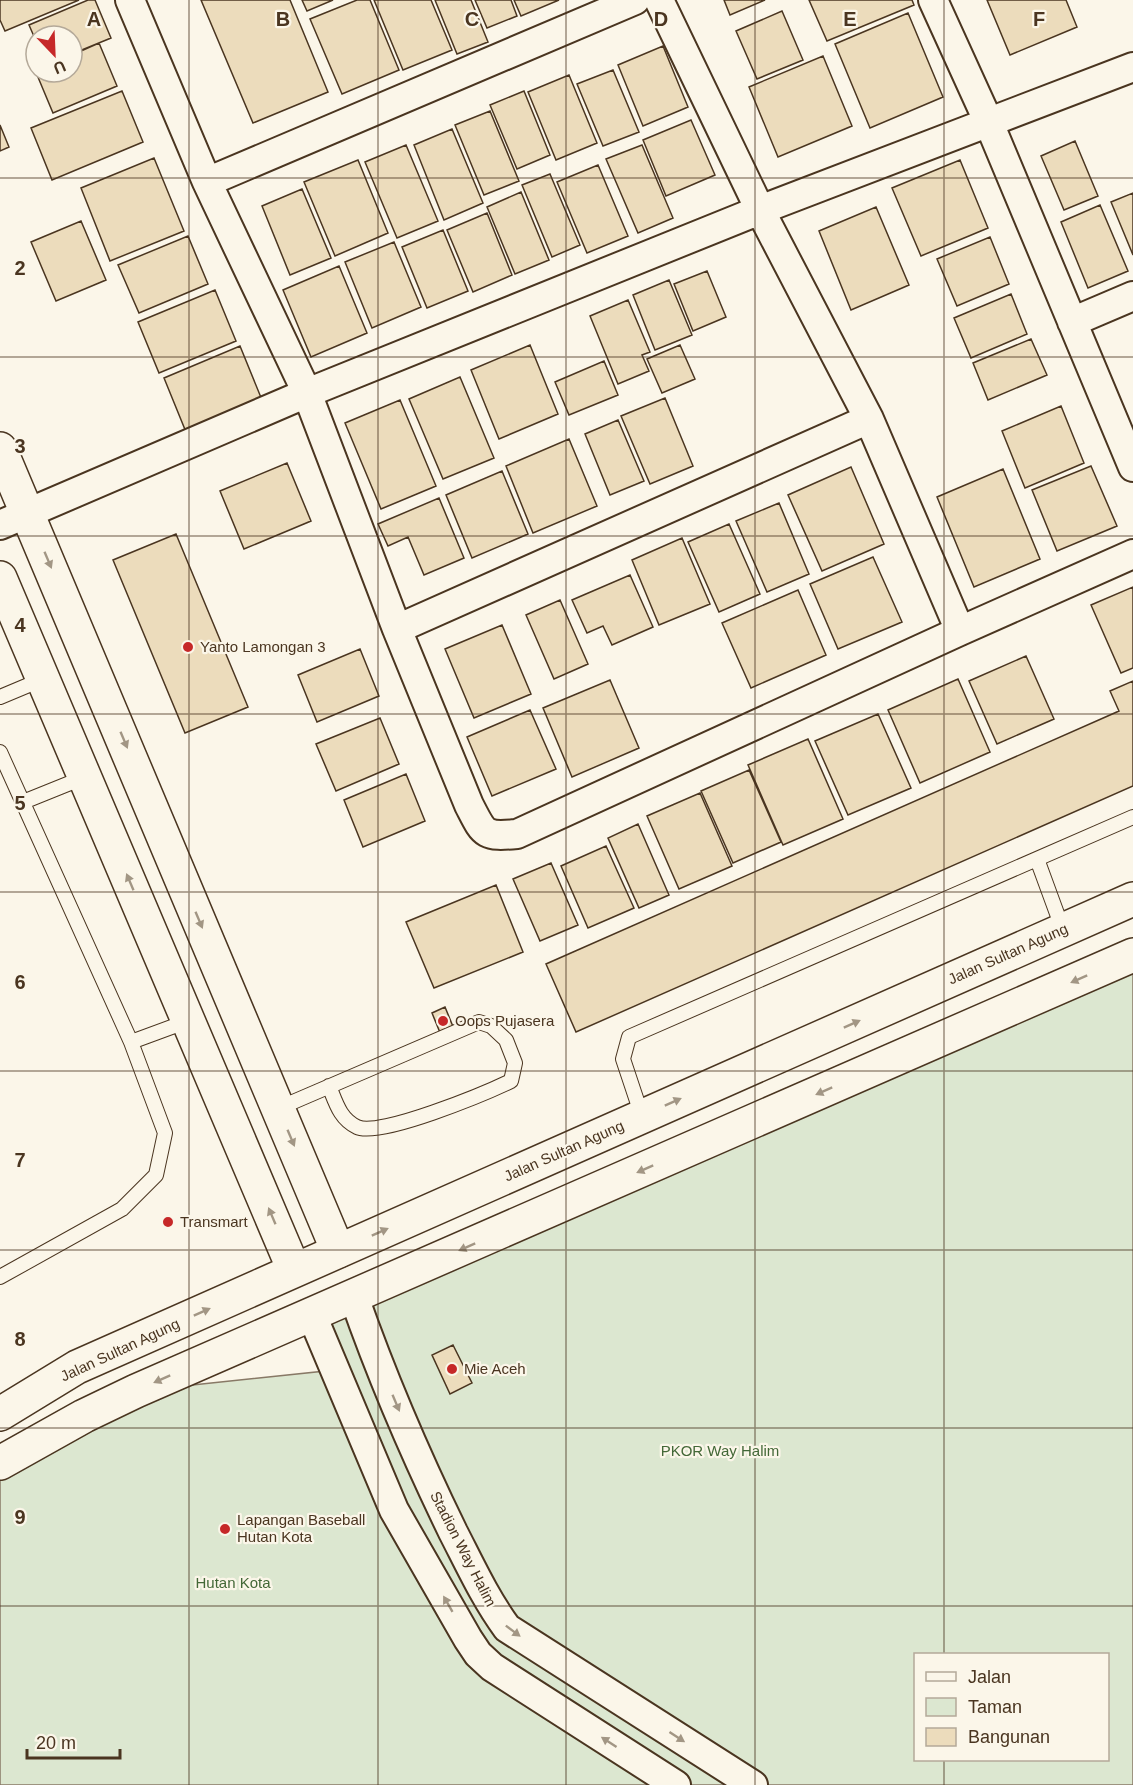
<svg xmlns="http://www.w3.org/2000/svg" width="1133" height="1785" font-family="Helvetica,sans-serif">
  <rect width="100%" height="100%" fill="#fbf6e9"/>
  <path fill="#dce7d0" stroke="#887966" stroke-width="1.5" fill-rule="evenodd" d="M1133,962V1785H0V1466L136,1391L344,1369L318,1316ZM916,1654H1108V1760H916Z"/>
  <path fill="#ecdcbc" stroke="#4a3520" stroke-width="1.5" d="M0,0H79L5,31L0,20Z
    M88,0H95L111,38L72,54V36H36V41L29,25Z
    M201,0H290L328,92L253,123Z
    M302,0H333L307,11Z
    M357,0H370L399,70L342,94L310,19Z
    M374,0H431L452,50L403,70Z
    M435,0H471L488,42L457,54Z
    M475,0H511L517,16L487,28Z
    M514,0H559L521,16Z
    M724,0H765L730,15Z
    M809,0H912L914,5L827,41Z
    M987,0H1066L1077,27L1010,55Z
    M782,11L803,60L757,79L736,31Z
    M908,13L943,97L870,128L835,44Z
    M99,43L117,86L53,113L35,70L36,72H72V55Z
    M663,46L688,107L643,126L618,65Z
    M823,56L852,126L778,157L749,87Z
    M613,70L639,132L603,146L577,84Z
    M569,75L597,143L556,160L528,92Z
    M122,91L143,142L52,180L31,128Z
    M524,91L550,155L517,169L490,105Z
    M490,111L519,181L484,195L455,125Z
    M691,120L715,175L666,196L643,140Z
    M0,125L9,147L0,151Z
    M452,129L483,203L444,220L414,145Z
    M1075,141L1098,196L1064,210L1041,156Z
    M406,145L438,221L397,238L365,162Z
    M642,145L673,218L638,233L606,159Z
    M154,158L184,231L110,261L81,188Z
    M358,160L388,233L335,256L304,182Z
    M960,160L988,228L921,256L892,188Z
    M598,165L628,236L587,253L557,182Z
    M550,174L580,245L552,257L522,185Z
    M302,189L331,258L290,275L262,206Z
    M521,192L549,260L515,274L487,207Z
    M1133,193V255L1111,202Z
    M1100,205L1128,271L1088,288L1061,222Z
    M876,207L909,285L851,310L819,231Z
    M487,213L512,275L473,292L447,230Z
    M81,221L106,280L56,301L31,242Z
    M443,230L468,291L427,308L402,247Z
    M188,236L208,284L139,313L118,265Z
    M990,237L1009,284L957,306L937,259Z
    M394,242L421,307L372,328L345,262Z
    M339,266L367,333L311,357L283,290Z
    M707,271L726,317L693,331L674,284Z
    M669,280L692,335L655,350L633,295Z
    M215,290L236,341L159,373L138,322Z
    M1011,294L1027,334L971,358L954,318Z
    M628,300L650,352L642,355L649,371L618,384L590,316Z
    M1031,339L1047,375L988,400L973,363Z
    M530,345L558,414L499,439L471,370Z
    M680,345L695,379L662,393L647,359Z
    M240,346L262,400L186,432L164,378Z
    M604,361L618,395L569,415L555,382Z
    M460,377L494,458L443,479L409,399Z
    M665,398L693,466L650,484L621,416Z
    M400,400L436,486L381,509L345,423Z
    M1061,406L1084,463L1025,488L1002,431Z
    M618,420L644,481L610,495L585,434Z
    M569,439L597,506L533,533L506,466Z
    M287,463L311,521L244,549L220,491Z
    M1091,466L1117,526L1057,551L1032,490Z
    M851,467L884,544L822,571L788,495Z
    M1003,469L1040,559L974,587L937,497Z
    M502,471L528,534L472,558L446,495Z
    M439,498L464,558L424,575L408,537L388,546L378,524Z
    M779,503L809,574L767,592L736,521Z
    M729,524L760,594L719,612L688,542Z
    M176,534L248,707L185,733L113,560Z
    M682,538L710,604L659,625L632,560Z
    M873,557L902,622L838,649L810,584Z
    M630,575L653,627L612,645L603,626L587,633L572,600Z
    M1133,587V668L1121,673L1091,605Z
    M798,590L826,655L751,688L722,623Z
    M560,600L588,664L554,679L526,615Z
    M502,625L531,694L474,718L445,649Z
    M360,649L379,696L317,722L298,675Z
    M1026,656L1054,719L997,744L969,681Z
    M958,679L990,752L920,783L888,710Z
    M610,680L639,748L572,777L543,708Z
    M1133,681V786L576,1032L546,964L1119,711L1110,691Z
    M530,710L556,769L492,796L467,737Z
    M878,714L911,788L848,815L815,741Z
    M380,718L399,764L336,791L316,744Z
    M808,739L843,819L783,845L748,765Z
    M749,770L781,842L733,863L701,791Z
    M406,774L425,821L363,847L344,800Z
    M700,793L732,866L679,889L647,816Z
    M638,824L669,895L639,908L608,838Z
    M606,846L634,908L588,928L561,866Z
    M551,863L578,925L540,941L513,879Z
    M496,885L523,952L434,988L406,922Z
    M445,1007L454,1029L441,1035L432,1013Z
    M453,1345L472,1383L450,1394L432,1355Z"/>
  <g fill="none" stroke-linecap="round" stroke-linejoin="round">
    <g stroke="#4a3520" stroke-width="16">
      <path id="service" d="M0,697L43,679
        M0,752L131,1042L165,1133L156,1175L122,1209L0,1277
        M23,802L85,777
        M1037,859L1063,930
        M131,1042L188,1021
        M279,1108L479,1022L491,1026L506,1040L515,1063L511,1081C486,1093 379,1138 357,1127C340,1119 336,1103 329,1086
        M642,1116L623,1059L629,1037L1133,817"/>
    </g>
    <g stroke="#4a3520" stroke-width="32">
      <path id="minor" d="M130,0L207,182L307,393L397,629L469,805C484,834 483,837 517,834L960,631L1133,554
        M659,0L760,210L869,419L960,631
        M933,0L989,123L1133,467
        M207,182L635,0
        M1072,322L1133,296
        M0,525L307,393L760,210L1133,67
        M397,629L869,419
        M354,1297C382,1377 416,1456 453,1532C470,1565 485,1598 507,1628L753,1785
        M311,1313L394,1510L468,1639L478,1654L492,1667L676,1785"/>
    </g>
    <g stroke="#4a3520" stroke-width="36">
      <path id="tertiary" d="M0,449L338,1251
        M0,578L294,1270"/>
    </g>
    <g stroke="#4a3520" stroke-width="36">
      <path id="primary" d="M0,1414L77,1367L1133,899
        M0,1463L84,1416L136,1391L1133,955"/>
    </g>
    <use href="#service" stroke="#fbf6e9" stroke-width="14"/>
    <use href="#minor" stroke="#fbf6e9" stroke-width="28"/>
    <use href="#tertiary" stroke="#fbf6e9" stroke-width="33"/>
    <use href="#primary" stroke="#fbf6e9" stroke-width="33"/>
  </g>
  <defs><path id="oneway-solid" d="M-6-.8H1V-3.2L6.5 0L1 3.2V.8H-6Z" transform="scale(1.5)"/></defs>
  <g fill="#a29684">
    <use href="#oneway-solid" transform="translate(48 560) rotate(67)"/>
    <use href="#oneway-solid" transform="translate(124 740) rotate(67)"/>
    <use href="#oneway-solid" transform="translate(130 882) rotate(-113)"/>
    <use href="#oneway-solid" transform="translate(199 920) rotate(67)"/>
    <use href="#oneway-solid" transform="translate(1079 979) rotate(156)"/>
    <use href="#oneway-solid" transform="translate(852 1024) rotate(-24)"/>
    <use href="#oneway-solid" transform="translate(824 1091) rotate(156)"/>
    <use href="#oneway-solid" transform="translate(673 1102) rotate(-24)"/>
    <use href="#oneway-solid" transform="translate(291 1138) rotate(67)"/>
    <use href="#oneway-solid" transform="translate(645 1169) rotate(156)"/>
    <use href="#oneway-solid" transform="translate(272 1216) rotate(-113)"/>
    <use href="#oneway-solid" transform="translate(380 1232) rotate(-24)"/>
    <use href="#oneway-solid" transform="translate(467 1247) rotate(156)"/>
    <use href="#oneway-solid" transform="translate(202 1312) rotate(-24)"/>
    <use href="#oneway-solid" transform="translate(162 1379) rotate(156)"/>
    <use href="#oneway-solid" transform="translate(396 1403) rotate(67)"/>
    <use href="#oneway-solid" transform="translate(448 1604) rotate(-120)"/>
    <use href="#oneway-solid" transform="translate(513 1631) rotate(37)"/>
    <use href="#oneway-solid" transform="translate(677 1737) rotate(33)"/>
    <use href="#oneway-solid" transform="translate(609 1742) rotate(-147)"/>
  </g>
  <path fill="none" stroke="#4a3520" stroke-width="1.5" stroke-opacity="0.55" d="M189,0V1785M378,0V1785M566,0V1785M755,0V1785M944,0V1654M0,178H1133M0,357H1133M0,536H1133M0,714H1133M0,892H1133M0,1071H1133M0,1250H1133M0,1428H1133M0,1606H1133M944,1760V1785"/>
  <g fill="#c62828" stroke="#fbf6e9" stroke-width="2">
    <circle cx="188" cy="647" r="6"/>
    <circle cx="443" cy="1021" r="6"/>
    <circle cx="168" cy="1222" r="6"/>
    <circle cx="452" cy="1369" r="6"/>
    <circle cx="225" cy="1529" r="6"/>
  </g>
  <g text-anchor="middle" stroke-width="4.5" stroke-linejoin="round" paint-order="stroke">
    <g font-size="15" fill="#4a3520" stroke="#fbf6e9" text-anchor="start">
      <text x="200" y="652">Yanto Lamongan 3</text>
      <text x="455" y="1026">Oops Pujasera</text>
      <text x="180" y="1227">Transmart</text>
      <text x="464" y="1374">Mie Aceh</text>
      <text x="237" y="1525">Lapangan Baseball<tspan x="237" dy="17">Hutan Kota</tspan></text>
    </g>
    <g font-size="15" fill="#4a3520" stroke="#fbf6e9">
      <text transform="translate(1008 954) rotate(-24)" y="5">Jalan Sultan Agung</text>
      <text transform="translate(564 1151) rotate(-24)" y="5">Jalan Sultan Agung</text>
      <text transform="translate(120 1350) rotate(-25)" y="5">Jalan Sultan Agung</text>
      <text transform="translate(463 1549) rotate(63)" y="5">Stadion Way Halim</text>
    </g>
    <g font-size="15" fill="#436837" stroke="#fbf6e9">
      <text x="720" y="1456">PKOR Way Halim</text>
      <text x="233" y="1588">Hutan Kota</text>
    </g>
  </g>
  <g font-size="20" text-anchor="middle" font-weight="bold" fill="#4a3520" stroke="#fbf6e9" stroke-width="4.5" stroke-linejoin="round" paint-order="stroke">
    <text x="94" y="26">A</text>
    <text x="283" y="26">B</text>
    <text x="472" y="26">C</text>
    <text x="661" y="26">D</text>
    <text x="850" y="26">E</text>
    <text x="1039" y="26">F</text>
    <text x="20" y="275">2</text>
    <text x="20" y="453">3</text>
    <text x="20" y="632">4</text>
    <text x="20" y="810">5</text>
    <text x="20" y="989">6</text>
    <text x="20" y="1167">7</text>
    <text x="20" y="1346">8</text>
    <text x="20" y="1524">9</text>
  </g>
  <rect x="914" y="1653" width="195" height="108" fill="#fbf6e9" stroke="#b4a999" stroke-width="1.5"/>
  <rect x="926" y="1672" width="30" height="9" fill="#fbf6e9" stroke="#b4a999" stroke-width="1.5"/>
  <text x="968" y="1683" font-size="18" fill="#4a3520">Jalan</text>
  <rect x="926" y="1698" width="30" height="18" fill="#dce7d0" stroke="#b4a999" stroke-width="1.5"/>
  <text x="968" y="1713" font-size="18" fill="#4a3520">Taman</text>
  <rect x="926" y="1728" width="30" height="18" fill="#ecdcbc" stroke="#b4a999" stroke-width="1.5"/>
  <text x="968" y="1743" font-size="18" fill="#4a3520">Bangunan</text>
  <g transform="translate(54 54) rotate(157)"><circle r="28" fill="#fbf6e9" stroke="#b4a999" stroke-width="1.5"/>
  <path d="M0-4.5L10 22L0 15L-10 22Z" fill="#c62828"/>
  <text y="-9" font-size="16" font-weight="bold" text-anchor="middle" fill="#4a3520">U</text>
  </g>
  <path d="M27 1749v9h93v-9" fill="none" stroke="#4a3520" stroke-width="3"/>
  <text x="36" y="1749" font-size="18" fill="#4a3520" stroke="#fbf6e9" stroke-width="4.5" paint-order="stroke">20 m</text>
</svg>
